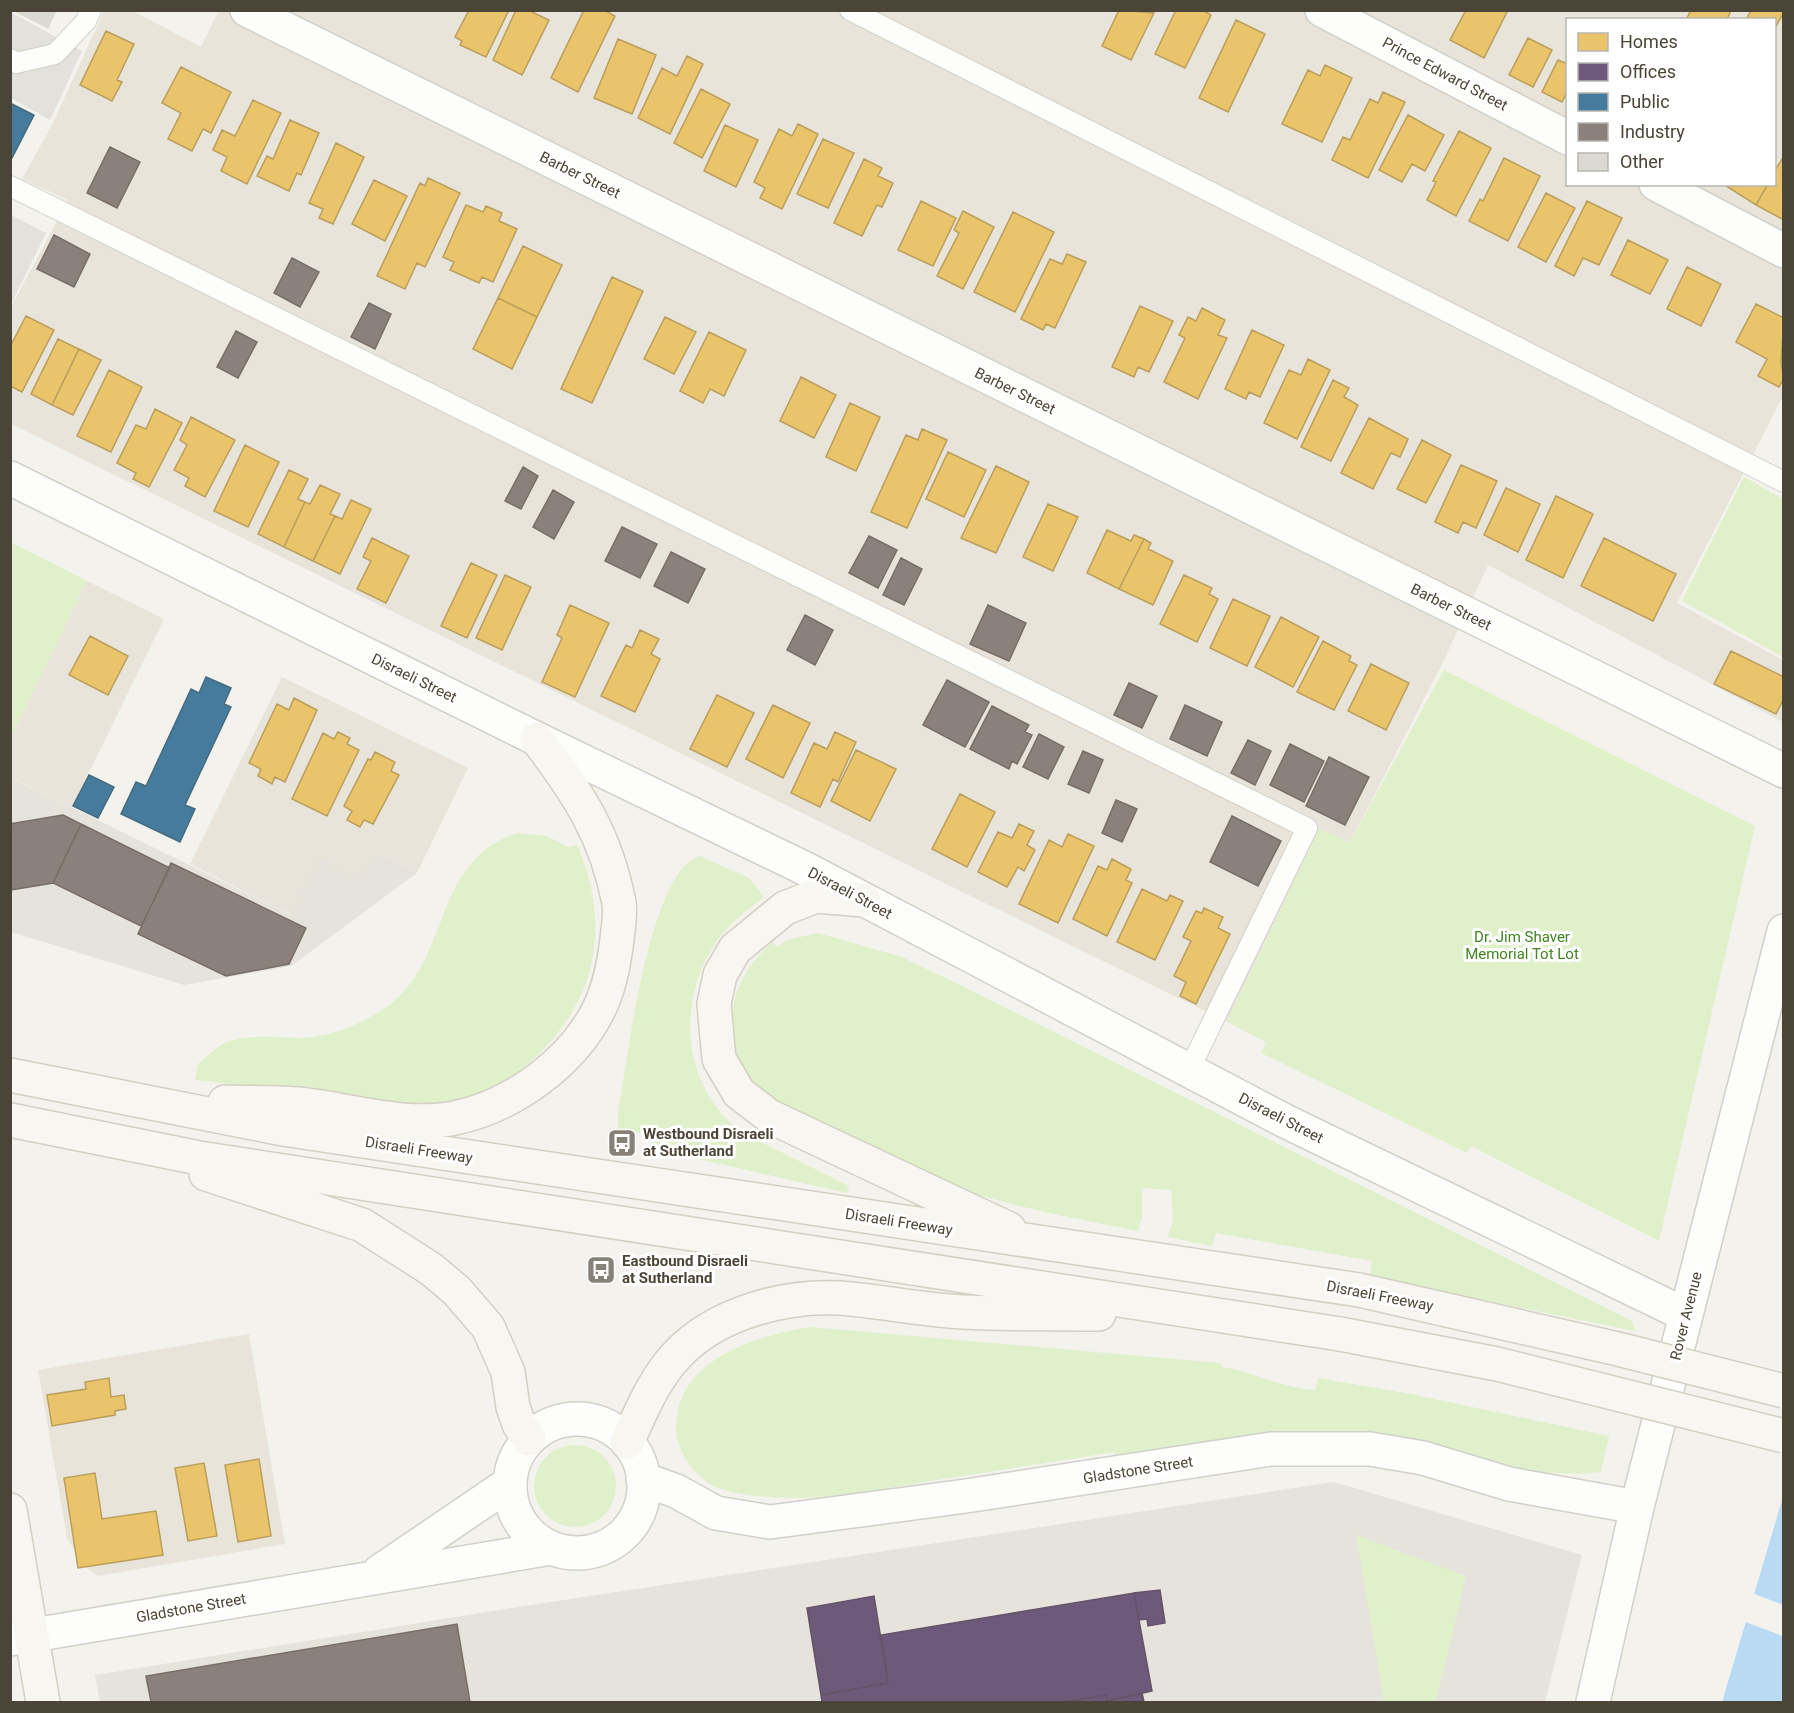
<svg xmlns="http://www.w3.org/2000/svg" width="1794" height="1713" font-family="Roboto,sans-serif">
  <rect width="100%" height="100%" fill="#f3f2ed"/>
  <path fill="#e8e4da" fill-rule="evenodd" d="M219,10L1783,11V396L1677,603L1783,660V722L1488,565L1444,660L1350,842L1319,829L1227,1022L11,424L10,309L68,200L22,179L53,123L104,11H133L201,47ZM1568,20H1774V184H1568Z
    M87,581L164,619L72,807L11,777L10,737Z
    M282,677L468,768L417,873L375,852L362,878L290,914L190,864Z
    M249,1334L285,1544L98,1576L84,1566L67,1538L38,1370Z"/>
  <path fill="#e6e2dc" d="M10,777L289,914L318,857L361,878L375,852L417,873L291,966L184,985L11,932Z
    M1334,1482L1582,1555L1545,1702H100L95,1675L499,1610Z"/>
  <path fill="#dff0cb" d="M1744,477L1783,499V657L1682,601Z
    M11,542L87,581L11,737Z
    M1444,670L1755,826L1659,1241L1471,1146L1467,1153L1261,1053L1266,1042L1227,1022L1319,829L1350,842Z
    M518,833L547,836L568,847L577,845C599,894 603,950 579,999C547,1063 485,1106 412,1105C384,1105 354,1098 326,1094C283,1089 239,1085 195,1080L198,1064C205,1058 214,1049 223,1044C246,1032 287,1040 313,1037C337,1034 365,1022 385,1008C453,962 430,860 518,833Z
    M700,856L749,878L764,897C746,911 728,924 715,944C677,1000 682,1082 735,1127C745,1136 759,1141 771,1147C797,1160 823,1173 849,1186L847,1193L681,1155V1149L652,1144L653,1134L634,1132L632,1139H626L618,1131V1113C627,1064 649,869 700,856Z
    M818,933L902,957L999,1004L1632,1321L1635,1331L1370,1277L1372,1261L1216,1233L1212,1246L1168,1237L1173,1220L1171,1190L1142,1188V1217L1138,1231C1080,1220 1021,1208 965,1191C931,1180 898,1162 865,1148C828,1132 788,1117 757,1090C738,1074 732,1043 732,1020C733,989 749,962 773,942L777,947L787,940Z
    M810,1327L1220,1363L1222,1367C1254,1372 1282,1388 1315,1390L1318,1378L1411,1394L1609,1436L1601,1472C1560,1476 1525,1471 1485,1463L1118,1465L1115,1452C1055,1461 996,1471 936,1480C868,1491 793,1508 724,1490C704,1484 691,1470 682,1452C676,1441 675,1429 677,1417C683,1357 760,1335 810,1327Z
    M534 1486a41 41 0 1 1 82 0a41 41 0 1 1-82 0Z
    M1356,1535L1466,1576L1436,1702H1384Z"/>
  <path fill="#e3e1dc" d="M10,12L82,51L50,120L11,98Z
    M11,215L46,233L11,304Z"/>
  <path fill="#badaf4" d="M1783,1497V1702H1722Z"/>
  <path fill="#f3f2ed" d="M1752,1593L1783,1605V1636L1743,1621Z"/>
  <path fill="#e9c46a" stroke="#ba9e5b" stroke-width="1.5" d="M469,10H509L486,57L460,45L462,41L455,37Z
    M516,10H528L549,20L522,75L493,60Z
    M584,10H604L615,16L578,92L551,78Z
    M1119,10L1154,13L1131,60L1102,46Z
    M1176,10H1203L1211,15L1185,68L1155,54Z
    M1466,10H1508L1484,58L1450,40Z
    M1691,10H1731L1727,20H1686Z
    M1751,10H1784V12L1774,30V20H1746Z
    M1236,20L1265,34L1228,112L1199,98Z
    M106,31L134,44L117,80L122,82L112,101L80,85Z
    M1528,38L1552,50L1533,87L1509,75Z
    M618,39L656,55L632,114L594,98Z
    M687,56L703,64L670,134L638,118L662,68L677,76Z
    M1558,60L1568,64V90L1562,102L1542,92Z
    M1325,65L1352,78L1322,142L1282,124L1308,70L1320,76Z
    M181,67L231,92L211,133L203,129L192,151L168,139L181,113L162,103Z
    M701,89L730,104L702,158L674,143Z
    M1383,92L1405,102L1368,178L1332,160L1343,137L1350,140L1370,99L1378,103Z
    M253,100L281,113L247,184L221,171L227,157L213,150L222,130L235,136Z
    M1408,115L1444,135L1425,171L1412,164L1402,182L1379,170Z
    M290,120L319,133L301,175L297,173L289,191L257,176L267,156L273,159Z
    M798,124L818,134L782,209L760,198L765,188L754,182L779,129L792,136Z
    M725,125L758,140L736,187L704,171Z
    M1459,131L1491,148L1456,216L1427,200L1436,182L1433,181Z
    M823,139L854,153L828,208L797,194Z
    M336,143L364,157L333,224L319,218L323,209L309,203Z
    M1784,156V220L1756,205L1768,184H1774V172Z
    M1504,158L1540,176L1508,241L1469,221L1480,199L1483,201Z
    M864,159L882,168L878,176L893,183L882,207L877,205L862,236L834,223Z
    M428,178L460,193L425,267L417,263L405,289L377,276L420,183L425,186Z
    M374,180L407,196L385,241L352,224Z
    M1723,184H1768L1756,205Z
    M1546,193L1575,208L1546,262L1518,247Z
    M921,201L956,218L933,266L898,250Z
    M1587,201L1622,218L1599,265L1583,258L1574,276L1555,266Z
    M466,205L483,212L486,206L502,213L499,221L517,229L493,282L482,277L479,283L450,270L454,262L443,257Z
    M963,211L994,227L963,289L937,276L959,233L954,230Z
    M1013,212L1054,232L1015,312L974,292Z
    M1628,240L1668,260L1650,294L1611,275Z
    M523,246L562,265L537,317L498,298Z
    M1067,254L1086,262L1055,328L1046,324L1043,330L1021,319L1050,259L1062,264Z
    M1687,267L1721,284L1701,326L1667,309Z
    M612,277L643,291L592,403L561,389Z
    M498,298L537,317L512,369L473,349Z
    M1756,304L1784,318L1781,363L1784,378L1779,387L1758,376L1767,359L1736,342Z
    M1140,306L1173,321L1149,372L1138,367L1134,377L1112,367Z
    M1202,308L1225,320L1218,335L1227,338L1198,399L1164,382L1185,338L1179,335L1188,317L1196,321Z
    M26,316L54,330L22,392L10,386V347Z
    M665,317L696,332L674,374L644,359Z
    M1252,330L1284,345L1260,397L1249,392L1246,399L1225,389Z
    M709,332L746,350L724,396L710,389L703,403L680,391Z
    M58,339L79,349L52,405L31,394Z
    M79,349L101,360L73,415L52,405Z
    M1308,359L1330,370L1297,439L1264,423L1289,370L1301,375Z
    M109,370L142,387L111,452L77,436Z
    M801,377L836,395L814,438L780,421Z
    M1333,380L1349,388L1344,397L1358,405L1331,461L1301,447Z
    M850,403L880,417L856,471L826,457Z
    M155,409L182,423L149,487L133,479L136,473L117,463L136,425L146,429Z
    M191,417L235,440L205,497L185,486L189,478L174,470L187,445L180,440Z
    M1369,418L1408,439L1400,457L1391,453L1373,489L1341,473Z
    M922,429L947,440L907,528L871,512L906,435L918,440Z
    M1422,440L1451,455L1426,503L1397,489Z
    M245,445L279,462L248,527L214,511Z
    M948,452L986,470L964,517L926,499Z
    M1461,465L1497,481L1476,528L1463,522L1458,533L1435,522Z
    M996,466L1029,482L996,553L961,538Z
    M289,470L308,479L298,499L305,502L284,547L258,534Z
    M320,485L340,494L330,514L335,516L313,561L284,547L305,502L310,504Z
    M1506,488L1540,504L1518,552L1484,535Z
    M1556,496L1593,514L1563,578L1526,560Z
    M351,500L371,509L340,574L313,561L335,516L342,519Z
    M1048,504L1078,517L1053,571L1023,557Z
    M1107,530L1131,541L1134,535L1144,539L1119,589L1087,573Z
    M372,538L409,556L386,603L357,589L371,561L363,557Z
    M1604,538L1676,574L1653,621L1581,586Z
    M1144,539L1151,543L1148,549L1173,561L1153,605L1119,589Z
    M471,563L497,575L467,638L441,626Z
    M505,575L531,587L502,650L476,638Z
    M1184,575L1212,588L1209,594L1218,599L1197,642L1160,624Z
    M1233,599L1270,616L1247,666L1210,648Z
    M570,605L609,623L575,697L542,682L562,638L557,635Z
    M1281,617L1319,637L1293,687L1255,667Z
    M640,630L659,639L651,654L660,659L635,712L601,696L626,645L632,648Z
    M90,636L128,656L108,695L69,675Z
    M1323,641L1351,656L1349,661L1357,665L1334,710L1297,692Z
    M1731,651L1784,677V698L1776,714L1714,684Z
    M1371,664L1409,683L1386,730L1348,711Z
    M717,695L754,713L727,767L690,749Z
    M294,698L317,710L285,782L275,777L272,784L258,776L261,769L249,763L277,704L289,710Z
    M773,705L810,723L783,778L746,759Z
    M338,732L350,738L347,744L359,750L327,816L292,799L323,733L334,739Z
    M835,732L856,742L838,782L833,779L820,807L791,793L814,743L827,749Z
    M856,750L896,769L870,821L831,801Z
    M375,752L395,762L391,771L399,775L373,824L364,820L360,827L347,820L352,811L344,806L368,759L371,760Z
    M960,794L995,812L967,867L932,849Z
    M1019,824L1034,831L1027,845L1035,850L1024,871L1018,867L1007,887L978,872L998,832L1012,838Z
    M1068,834L1094,846L1058,923L1019,904L1049,840L1062,847Z
    M1112,859L1131,869L1126,880L1132,883L1107,936L1073,919L1098,866L1107,870Z
    M1142,889L1167,901L1170,895L1183,901L1155,960L1117,942Z
    M1204,908L1223,917L1218,928L1230,934L1196,1004L1180,996L1186,982L1174,976L1191,941L1183,937L1196,911L1202,913Z
    M109,1378L111,1397L124,1395L126,1409L115,1411V1415L52,1426L47,1395L86,1389L85,1382Z
    M259,1459L271,1536L238,1542L225,1465Z
    M204,1463L217,1536L188,1541L175,1468Z
    M95,1473L102,1519L156,1511L163,1555L78,1568L64,1478Z"/>
  <path fill="#6d597a" stroke="#635366" stroke-width="1.5" d="M1160,1590L1165,1623L1148,1626L1147,1619L1139,1620L1134,1593Z
    M1134,1593L1152,1691L1107,1701V1695L1062,1702H822L821,1695L888,1683L881,1635Z
    M874,1596L888,1683L821,1695L807,1608Z
    M1142,1693L1144,1702H1062L1107,1695V1701Z"/>
  <path fill="#457b9d" stroke="#476b7e" stroke-width="1.5" d="M10,103L34,115L10,162Z
    M206,677L231,688L224,704L231,707L185,805L195,809L180,842L121,814L136,782L146,786L191,689L199,693Z
    M89,775L114,787L98,818L73,806Z"/>
  <path fill="#8a817c" stroke="#776f67" stroke-width="1.5" d="M110,147L140,162L117,208L87,193Z
    M54,235L90,254L74,287L37,269Z
    M292,258L319,272L300,307L274,293Z
    M369,303L391,314L375,349L351,337Z
    M236,331L257,342L238,378L217,367Z
    M523,467L538,476L521,509L505,501Z
    M553,490L574,502L554,539L533,527Z
    M622,527L657,544L640,578L605,561Z
    M869,536L897,550L878,588L849,573Z
    M671,552L705,569L688,603L654,586Z
    M901,558L922,569L904,605L883,595Z
    M988,605L1026,623L1009,661L970,644Z
    M805,615L833,630L815,665L787,650Z
    M947,680L989,702L965,747L923,725Z
    M1129,683L1157,696L1142,728L1114,715Z
    M1185,705L1222,722L1207,756L1170,739Z
    M992,706L1029,725L1025,732L1032,735L1017,764L1012,761L1009,769L970,749Z
    M1039,734L1064,747L1048,779L1023,767Z
    M1248,740L1271,751L1255,785L1231,773Z
    M1290,744L1324,761L1304,802L1270,785Z
    M1083,751L1103,760L1089,793L1068,784Z
    M1329,757L1369,777L1345,825L1306,806Z
    M1116,800L1137,809L1122,842L1102,833Z
    M63,815L81,824L53,883L10,890V824Z
    M1232,816L1281,841L1258,886L1210,862Z
    M81,824L170,868L141,926L53,883Z
    M171,863L306,928L289,964L226,976L138,934Z
    M457,1624L470,1702H151L146,1676Z"/>
  <path fill="#dbd9d3" stroke="#dcd9d3" stroke-width="1.5" d="M13,10H56L48,28Z"/>
  <g fill="none" stroke-linecap="round" stroke-linejoin="round">
    <g stroke="#d1d0ca" stroke-width="22">
      <path id="lane" d="M850,10L1784,482
        M10,59L16,63L55,54L86,21L91,10
        M10,186L1307,828L1189,1070"/>
    </g>
    <g stroke="#d1d0ca" stroke-width="36">
      <path id="street" d="M247,10L1784,771
        M1322,10L1568,138
        M1656,184L1784,251
        M10,478L537,739L806,869L1287,1122L1686,1315
        M510 1486a67 67 0 1 1 134 0a67 67 0 1 1-134 0Z
        M643,1479L676,1491L716,1513L770,1522L966,1496L1271,1449H1370L1423,1458L1509,1484L1637,1507
        M379,1572L510,1483
        M10,1639L551,1548
        M1593,1702L1637,1507L1784,931"/>
    </g>
    <g stroke="#d3d0c3" stroke-width="36">
      <path id="secondary" d="M864,900L816,896L785,908L735,949L720,975L714,1004L719,1059L739,1093L769,1116L1009,1229
        M10,1075L283,1129L1359,1290
        M225,1102C249,1103 274,1102 298,1104C349,1109 404,1128 455,1118C513,1106 573,1062 599,1009C610,987 614,963 617,939C618,928 621,914 619,903C606,835 578,793 537,739
        M10,1120L199,1158L1340,1334
        M206,1174L362,1225L431,1269L457,1291L488,1327L508,1372L513,1407L519,1424L529,1439
        M627,1442C641,1412 654,1379 677,1355C716,1313 785,1295 840,1298C877,1301 913,1308 949,1311C999,1315 1049,1313 1099,1314
        M10,1510L43,1702"/>
    </g>
    <use href="#lane" stroke="#fdfdfc" stroke-width="20"/>
    <use href="#street" stroke="#fdfdfc" stroke-width="33"/>
    <use href="#secondary" stroke="#f7f6f0" stroke-width="33"/>
    <g stroke="#d3d0c3" stroke-width="36" stroke-linecap="butt">
      <path id="secondary-bridge" d="M1359,1290L1618,1349L1784,1391
        M1340,1334L1497,1364L1784,1436"/>
    </g>
    <use href="#secondary-bridge" stroke="#f7f6f0" stroke-width="33"/>
  </g>
  <defs>
    <g id="bus-square" transform="scale(1.5)"><rect x="-9" y="-9" width="18" height="18" rx="4" fill="#868277" stroke="#fff"/><path d="M-5-6H5V4H4V6H2V4H-2V6H-4V4H-5ZM-3.5-4V0h7V-4ZM-3.5 1.2v1.5H-2V1.2ZM2 1.2v1.5H3.5V1.2Z" fill="#fff"/></g>
  </defs>
  <g fill-rule="evenodd">
    <use href="#bus-square" x="622" y="1143"/>
    <use href="#bus-square" x="601" y="1270"/>
  </g>
  <g text-anchor="middle" stroke-width="6" stroke-linejoin="round" paint-order="stroke">
    <g font-size="15" fill="#4b4537" stroke="#fff">
      <text transform="translate(1445 74) rotate(28)" y="5">Prince Edward Street</text>
      <text transform="translate(580 175) rotate(26)" y="5">Barber Street</text>
      <text transform="translate(1015 391) rotate(26)" y="5">Barber Street</text>
      <text transform="translate(1451 607) rotate(26)" y="5">Barber Street</text>
      <text transform="translate(414 678) rotate(26)" y="5">Disraeli Street</text>
      <text transform="translate(850 893) rotate(28)" y="5">Disraeli Street</text>
      <text transform="translate(1281 1118) rotate(27)" y="5">Disraeli Street</text>
      <text transform="translate(419 1150) rotate(9)" y="5">Disraeli Freeway</text>
      <text transform="translate(899 1222) rotate(9)" y="5">Disraeli Freeway</text>
      <text transform="translate(1380 1296) rotate(11)" y="5">Disraeli Freeway</text>
      <text transform="translate(1686 1316) rotate(-76)" y="5">Rover Avenue</text>
      <text transform="translate(1138 1470) rotate(-9)" y="5">Gladstone Street</text>
      <text transform="translate(191 1608) rotate(-10)" y="5">Gladstone Street</text>
    </g>
    <g font-size="15" fill="#428423" stroke="#fff">
      <text x="1522" y="942">Dr. Jim Shaver<tspan x="1522" dy="17">Memorial Tot Lot</tspan></text>
    </g>
    <g font-size="15" font-weight="bold" fill="#4b4537" stroke="#fff" text-anchor="start">
      <text x="643" y="1139">Westbound Disraeli<tspan x="643" dy="17">at Sutherland</tspan></text>
      <text x="622" y="1266">Eastbound Disraeli<tspan x="622" dy="17">at Sutherland</tspan></text>
    </g>
  </g>
  <rect width="1794" height="1713" fill="none" stroke="#4b4537" stroke-width="24"/>
  <rect x="1566" y="18" width="210" height="168" fill="#ffffff" stroke="#b7b5af" stroke-width="1.5"/>
  <rect x="1578" y="33" width="30" height="18" fill="#e9c46a" stroke="#b7b5af" stroke-width="1.5"/>
  <text x="1620" y="48" font-size="18" fill="#4b4537">Homes</text>
  <rect x="1578" y="63" width="30" height="18" fill="#6d597a" stroke="#b7b5af" stroke-width="1.5"/>
  <text x="1620" y="78" font-size="18" fill="#4b4537">Offices</text>
  <rect x="1578" y="93" width="30" height="18" fill="#457b9d" stroke="#b7b5af" stroke-width="1.5"/>
  <text x="1620" y="108" font-size="18" fill="#4b4537">Public</text>
  <rect x="1578" y="123" width="30" height="18" fill="#8a817c" stroke="#b7b5af" stroke-width="1.5"/>
  <text x="1620" y="138" font-size="18" fill="#4b4537">Industry</text>
  <rect x="1578" y="153" width="30" height="18" fill="#dbd9d3" stroke="#b7b5af" stroke-width="1.5"/>
  <text x="1620" y="168" font-size="18" fill="#4b4537">Other</text>
</svg>
